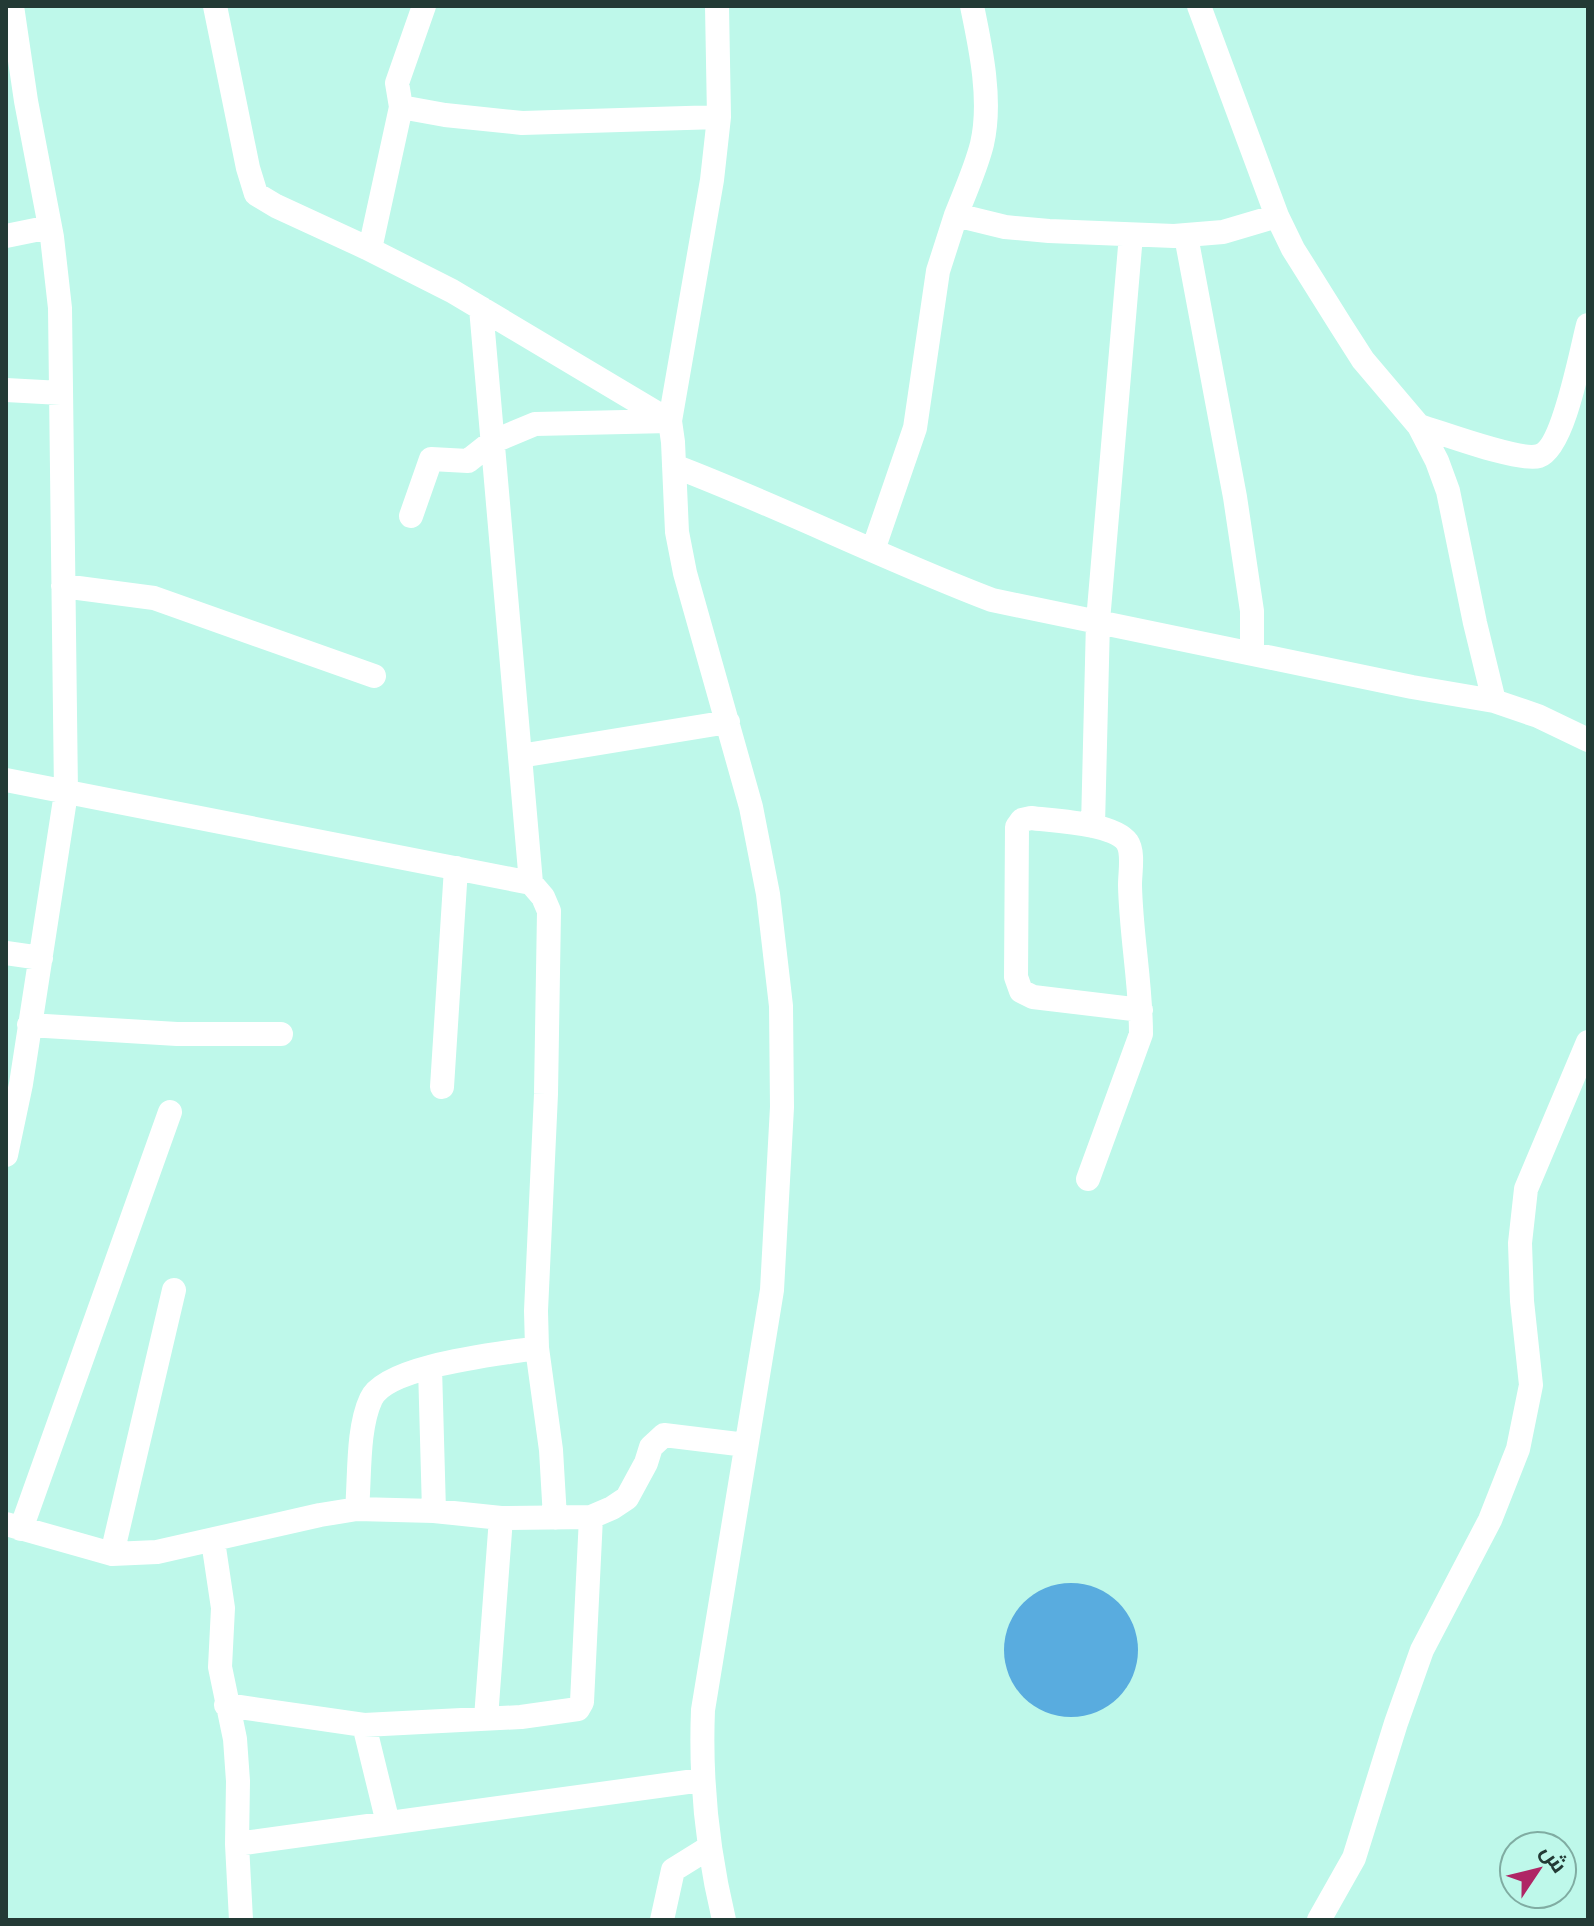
<svg xmlns="http://www.w3.org/2000/svg" width="1594" height="1926" font-family="'Alegreya Sans',Cairo,sans-serif">
  <rect width="100%" height="100%" fill="#bef8ea"/>
  <path fill="#59acdf" d="M1004 1650a67 67 0 1 1 134 0a67 67 0 1 1-134 0Z"/>
  <g fill="none" stroke-linecap="round" stroke-linejoin="round">
    <path stroke="#fff" stroke-width="24" d="M215,6L248,168L256,194L276,206L367,248L452,291L670,421
      M424,6L397,83L401,107L445,115L522,123L719,117
      M717,6L719,117L712,180L670,421L673,442L677,532L685,573L751,807L768,894L781,1006L782,1107L772,1290L703,1710C700,1783 707,1849 724,1920
      M972,6C981,49 992,101 982,144C976,168 965,192 956,215L1005,227L1049,231L1174,236L1223,232L1277,216
      M1199,6L1277,216L1293,249L1340,324L1363,360L1419,426L1437,461L1448,491L1475,623L1494,701L1538,716L1588,740
      M6,236L50,227
      M1186,236L1235,497L1252,611V653
      M370,249L401,107
      M6,390L61,393
      M1419,426C1443,433 1519,462 1539,456C1564,448 1581,351 1588,325
      M674,466C782,507 884,559 992,600L1412,687L1494,701
      M411,516L431,459L468,461L492,442L535,424L670,421
      M873,550L915,428L938,271L956,215
      M63,586L154,598L374,676
      M520,756L728,722
      M6,780L531,883L481,308
      M1093,826L1098,621L1131,235
      M531,883L543,897L549,911L546,1094L536,1311L537,1348L551,1450L555,1518
      M6,953L41,958
      M29,1025L177,1034H281
      M442,1087L456,868
      M6,1155L21,1084L66,793L60,308L52,237L26,101L12,6
      M1088,1179L1141,1034C1141,984 1131,935 1130,885C1130,872 1134,852 1127,842C1113,823 1054,821 1031,818L1022,820L1017,827L1016,977L1021,991L1033,997L1141,1010
      M430,1367L434,1511
      M357,1509C360,1477 357,1429 371,1399C386,1365 501,1354 537,1348
      M6,1524L112,1554L157,1552L320,1515L357,1509L434,1511L501,1518L591,1517L612,1508L627,1498L646,1463L651,1447L664,1435L746,1445
      M21,1529L170,1112
      M213,1541L223,1608L220,1667L235,1739L238,1781L237,1844L241,1920
      M112,1554L174,1290
      M226,1705L364,1725L521,1717L578,1709L582,1702L591,1517
      M486,1718L501,1518
      M364,1725L388,1823
      M237,1844L702,1780
      M662,1920L673,1870L710,1847
      M1319,1920L1354,1858L1396,1723L1422,1650L1490,1520L1518,1449L1531,1385L1522,1301L1520,1243L1526,1189L1588,1042"/>
  </g>
  <rect width="1594" height="1926" fill="none" stroke="#233a35" stroke-width="16"/>
  <g transform="translate(1538 1870) rotate(55)"><circle r="38" fill="#bef8ea" stroke="#80aca2" stroke-width="2"/>
  <path d="M0-6L14 30L0 20L-14 30Z" fill="#af2565"/>
  <text y="-12" font-size="22" font-weight="bold" text-anchor="middle" fill="#233a35">ش</text>
  </g>
</svg>
